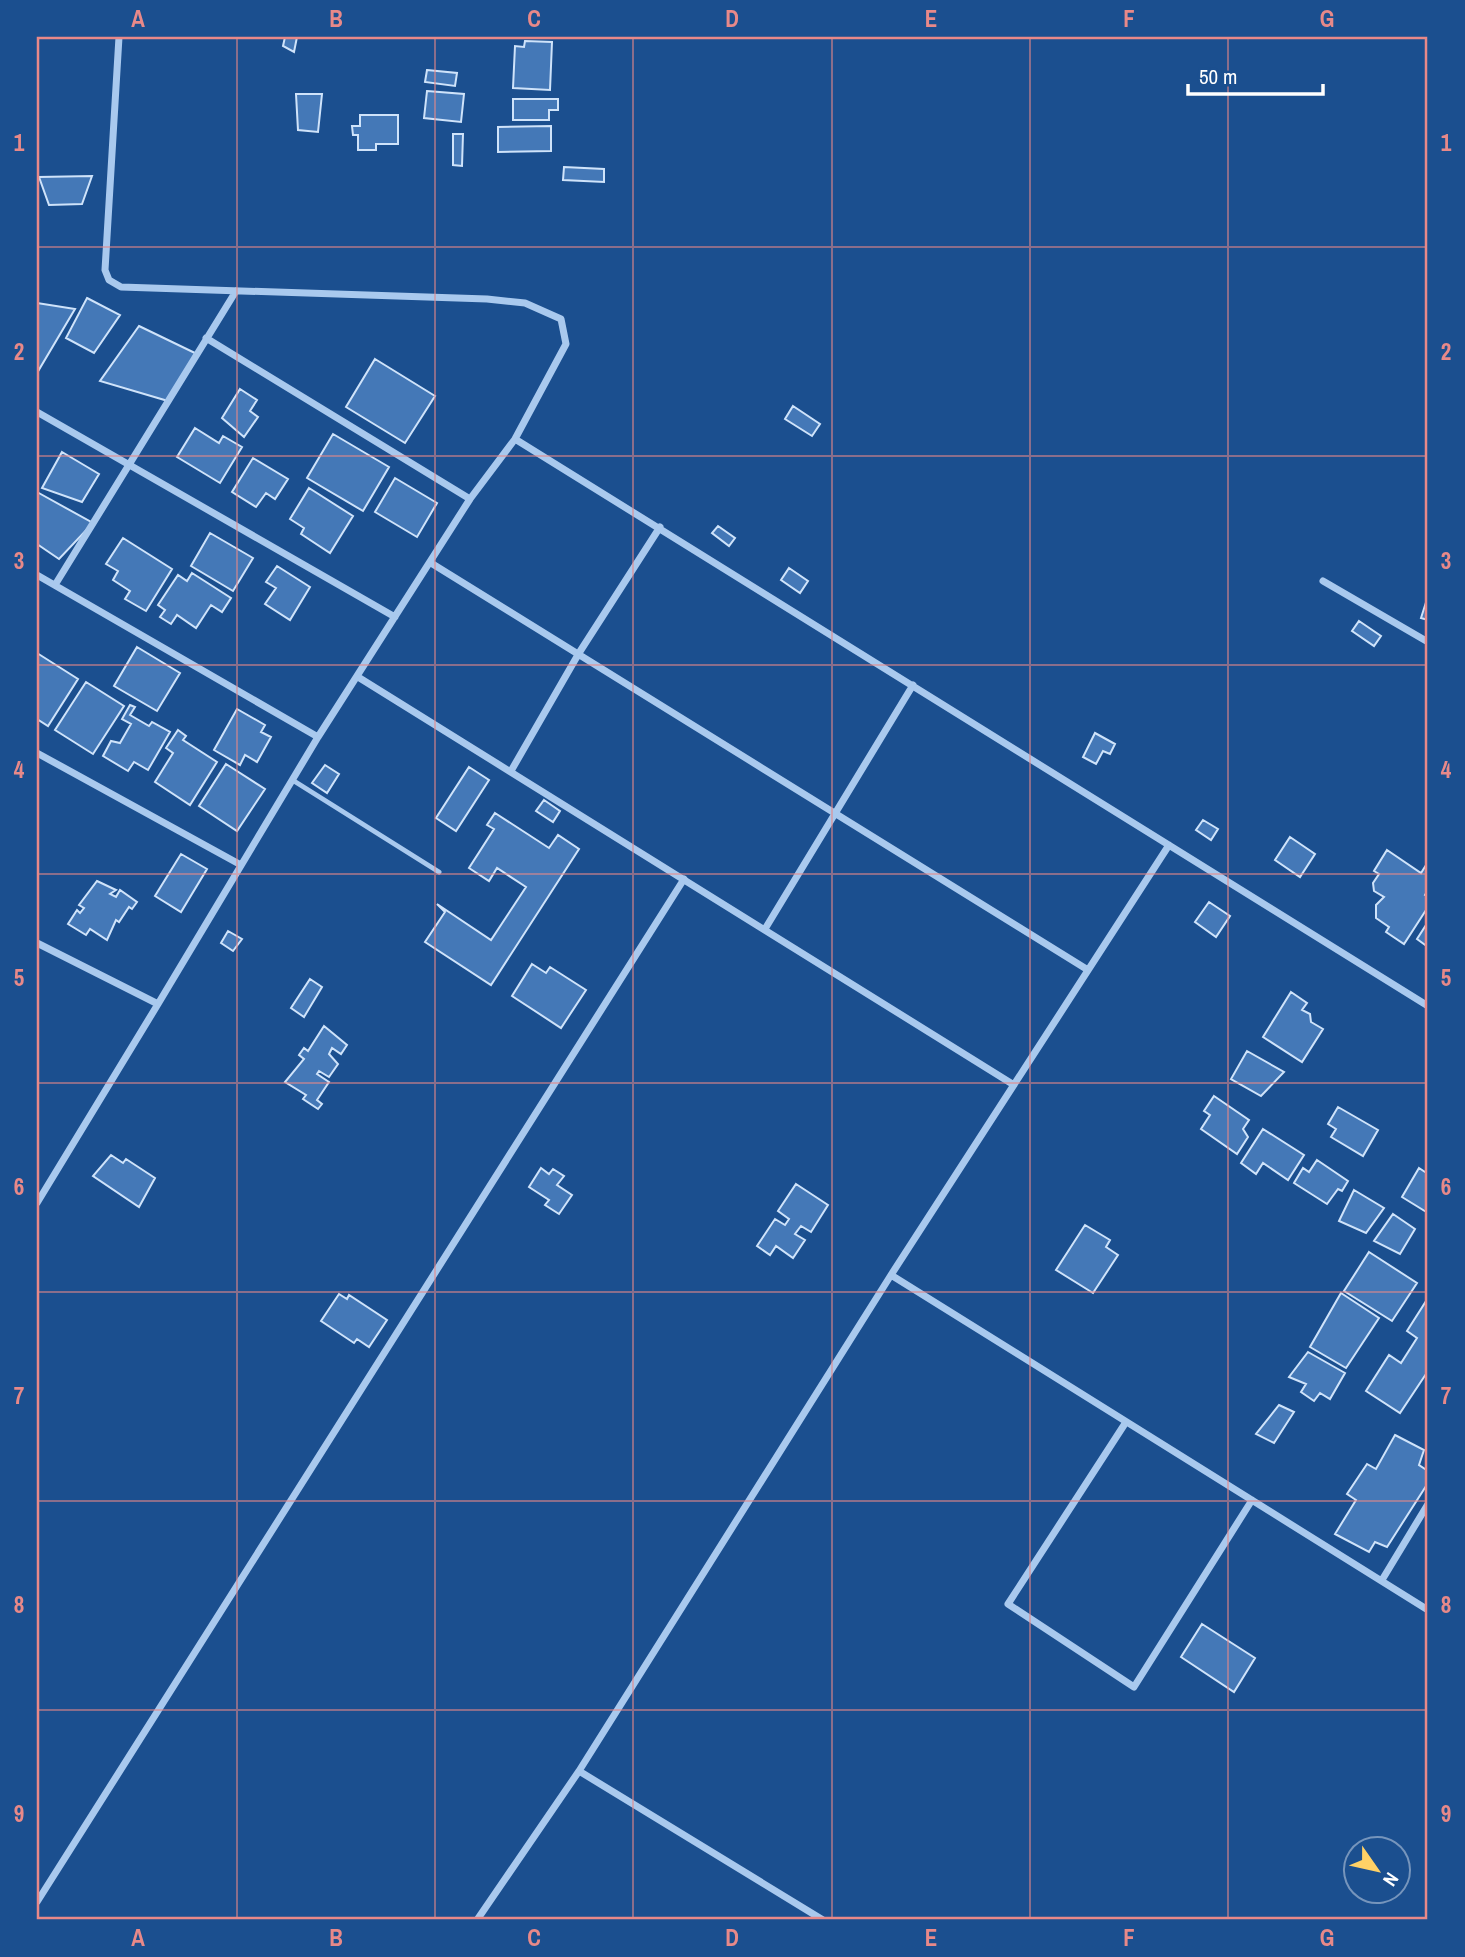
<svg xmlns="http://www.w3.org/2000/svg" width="1465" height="1957" font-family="'Archivo Narrow',sans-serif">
  <rect width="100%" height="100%" fill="#1b4f8f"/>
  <path fill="#4478b7" stroke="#cfe3fa" stroke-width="2" d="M285,37H297L294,52L283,46Z
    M525,41L552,42L550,90L513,88L515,46L524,47Z
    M427,70L457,73L455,86L425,82Z
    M427,91L464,94L461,122L424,118Z
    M296,94H322L318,132L298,130Z
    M513,99H558V110H549V120H513Z
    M360,115H398V144H376V150H358V135H353L352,126H360Z
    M551,126V151L498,152V127Z
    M453,134H463L462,166L453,165Z
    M564,167L604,169V182L563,180Z
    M92,176L82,204L49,205L39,177Z
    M87,298L120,315L94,353L66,338Z
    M37,303L75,309L37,373Z
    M139,326L197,354L168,401L100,381Z
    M375,359L435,396L405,443L346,407Z
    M240,389L257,400L250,411L258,417L244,437L222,418Z
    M793,406L820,424L812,436L785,419Z
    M195,428L219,443L223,436L242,447L220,483L177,457Z
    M333,434L389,467L363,511L307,478Z
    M62,452L99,474L82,502L42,488Z
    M253,458L288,479L275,499L266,493L256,507L232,492Z
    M395,478L437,503L417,537L375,512Z
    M309,488L353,516L330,553L301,534L304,528L290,519Z
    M37,492L93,523L59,559L37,544Z
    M718,526L735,538L729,546L712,533Z
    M210,533L253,558L233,591L191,566Z
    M123,538L172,569L146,611L125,599L130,591L113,580L118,571L106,564Z
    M277,566L310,587L290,620L265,604L276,588L266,582Z
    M789,568L808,581L800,593L781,580Z
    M192,573L231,598L222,612L211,605L196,628L177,615L171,624L160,617L165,610L158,605L178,575L187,581Z
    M1428,596V620L1421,618Z
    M1359,621L1381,636L1374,646L1352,631Z
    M137,647L180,673L157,711L114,686Z
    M37,653L78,679L48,726L37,719Z
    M86,682L124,706L93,754L55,730Z
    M130,705L135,707L130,715L149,726L152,722L170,732L148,770L134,762L128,771L103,756L111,741L120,743L131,724L122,719Z
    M237,709L265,725L261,732L271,737L257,762L245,755L240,765L214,750Z
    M178,730L186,736L183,740L217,762L190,805L155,782L173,753L166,748Z
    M1095,733L1115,744L1110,754L1103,751L1096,764L1083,757Z
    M226,764L265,789L237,831L199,806Z
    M325,765L339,774L327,793L312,783Z
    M469,767L489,780L456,831L436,818Z
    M544,800L560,811L553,822L536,811Z
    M495,813L549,848L558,835L579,849L491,985L425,942L445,912L437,904L491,940L526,887L497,868L489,881L469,868L494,829L487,825Z
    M1203,820L1218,829L1211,840L1196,830Z
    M1290,837L1315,854L1300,877L1275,860Z
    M1387,850L1421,873L1428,862V890L1425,895L1428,897V907L1404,944L1386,932L1389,927L1376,918V905L1384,897L1374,891L1373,883L1379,874L1374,871Z
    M181,854L207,869L181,912L155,896Z
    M97,881L116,890L110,894L116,897L120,890L137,902L132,909L129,907L119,922L116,920L107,940L90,929L86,935L68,924L77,910L80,913L84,908L79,905Z
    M1209,902L1230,916L1216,937L1195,922Z
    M1428,922V947L1417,939Z
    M228,931L242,939L233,951L221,943Z
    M532,964L546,973L550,967L586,990L561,1028L512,996Z
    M310,979L322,987L304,1017L291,1008Z
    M1291,992L1307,1003L1302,1010L1310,1014L1311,1022L1323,1029L1302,1062L1263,1037Z
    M324,1026L347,1045L341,1054L332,1048L329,1054L338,1064L329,1077L319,1071L317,1074L329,1082L317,1100L322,1104L318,1109L303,1099L306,1095L285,1082L304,1059L299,1055L304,1048L308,1051Z
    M1247,1051L1284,1072L1261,1096L1231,1079Z
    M1214,1096L1249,1120L1243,1129L1248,1137L1237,1154L1201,1129L1210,1115L1204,1111Z
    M1338,1107L1378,1130L1363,1156L1331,1137L1336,1129L1328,1124Z
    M1263,1129L1304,1155L1288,1180L1263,1163L1256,1174L1241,1163Z
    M111,1155L123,1163L126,1159L155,1178L139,1207L93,1176Z
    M1317,1160L1348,1181L1342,1191L1338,1189L1327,1204L1294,1183L1303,1168L1309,1172Z
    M541,1168L549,1174L553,1169L564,1176L557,1185L572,1195L559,1214L545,1205L549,1200L529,1187Z
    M1419,1168L1428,1174V1213L1402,1197Z
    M796,1184L828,1205L811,1232L801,1226L795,1234L805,1240L793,1258L776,1246L770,1255L757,1246L775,1219L785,1225L789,1219L778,1211Z
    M1354,1190L1384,1208L1366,1233L1339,1221Z
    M1393,1214L1415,1229L1400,1254L1374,1241Z
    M1085,1225L1110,1240L1106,1247L1118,1255L1093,1293L1056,1270Z
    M1369,1252L1417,1283L1392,1321L1344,1291Z
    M1341,1293L1379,1318L1346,1368L1310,1347Z
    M339,1294L347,1299L349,1295L387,1320L369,1347L357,1339L354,1343L321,1321Z
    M1428,1298V1371L1400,1413L1366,1391L1389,1355L1401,1363L1417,1338L1407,1331Z
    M1308,1352L1345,1373L1330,1399L1320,1393L1314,1401L1301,1392L1306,1384L1289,1377Z
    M1279,1405L1294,1412L1274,1443L1256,1434Z
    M1395,1435L1424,1450L1419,1465L1428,1471V1483L1387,1547L1375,1542L1369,1552L1335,1534L1356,1500L1347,1494L1367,1464L1376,1469Z
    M1202,1624L1255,1658L1234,1692L1181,1657Z"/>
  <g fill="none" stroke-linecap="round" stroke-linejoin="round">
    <path stroke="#a9c9ee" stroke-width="5" d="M294,781L439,872"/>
    <path stroke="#a9c9ee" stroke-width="7" d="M119,37L105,270L109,280L121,287L487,299L525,303L561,319L566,344L515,439L470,499L318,737L158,1004
      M206,338L470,499
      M37,412L395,617
      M515,439L1428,1006
      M431,563L1088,970
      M37,575L318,737
      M1323,581L1428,642
      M55,585L236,291
      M358,677L1014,1085
      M37,753L241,865
      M511,771L579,653L660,527
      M765,929L913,685
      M37,943L158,1004L37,1203
      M891,1275L1428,1610
      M1126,1422L1008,1604L1134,1687L1252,1500
      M1382,1580L1428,1504
      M579,1771L823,1920
      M37,1902L684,879
      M477,1920L579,1771L891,1275L1169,845"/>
  </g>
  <path fill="none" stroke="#e88989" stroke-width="2" stroke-opacity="0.55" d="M237,37V1920M435,37V1920M633,37V1920M832,37V1920M1030,37V1920M1228,37V1920M37,247H1428M37,456H1428M37,665H1428M37,874H1428M37,1083H1428M37,1292H1428M37,1501H1428M37,1710H1428"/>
  <rect width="1465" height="1957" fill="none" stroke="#1b4f8f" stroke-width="77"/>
  <g transform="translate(1377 1870) rotate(124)"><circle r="33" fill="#1b4f8f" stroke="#7695bc" stroke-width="2"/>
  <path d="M0-5L12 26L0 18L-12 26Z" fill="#ffd166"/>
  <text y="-10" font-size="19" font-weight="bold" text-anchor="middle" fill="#ffffff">N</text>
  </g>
  <path d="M1188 84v10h135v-10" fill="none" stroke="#ffffff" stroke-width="3.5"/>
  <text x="1199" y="84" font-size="21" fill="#ffffff" stroke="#1b4f8f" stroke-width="5" paint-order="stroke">50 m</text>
  <rect x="38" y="38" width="1388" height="1880" fill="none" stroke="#e88989" stroke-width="2.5"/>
  <g font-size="23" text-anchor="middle" font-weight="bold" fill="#e88989">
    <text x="138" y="27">A</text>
    <text x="336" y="27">B</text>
    <text x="534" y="27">C</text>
    <text x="732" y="27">D</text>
    <text x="931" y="27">E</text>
    <text x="1129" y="27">F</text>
    <text x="1327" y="27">G</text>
    <text x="19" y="151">1</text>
    <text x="1446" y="151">1</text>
    <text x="19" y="360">2</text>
    <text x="1446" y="360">2</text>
    <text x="19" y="569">3</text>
    <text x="1446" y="569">3</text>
    <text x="19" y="778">4</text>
    <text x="1446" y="778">4</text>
    <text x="19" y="986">5</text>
    <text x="1446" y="986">5</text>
    <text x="19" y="1195">6</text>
    <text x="1446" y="1195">6</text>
    <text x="19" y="1404">7</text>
    <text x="1446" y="1404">7</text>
    <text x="19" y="1613">8</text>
    <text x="1446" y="1613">8</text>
    <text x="19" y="1822">9</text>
    <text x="1446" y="1822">9</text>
    <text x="138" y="1946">A</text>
    <text x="336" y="1946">B</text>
    <text x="534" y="1946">C</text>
    <text x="732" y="1946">D</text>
    <text x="931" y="1946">E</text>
    <text x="1129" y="1946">F</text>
    <text x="1327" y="1946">G</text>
  </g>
</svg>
